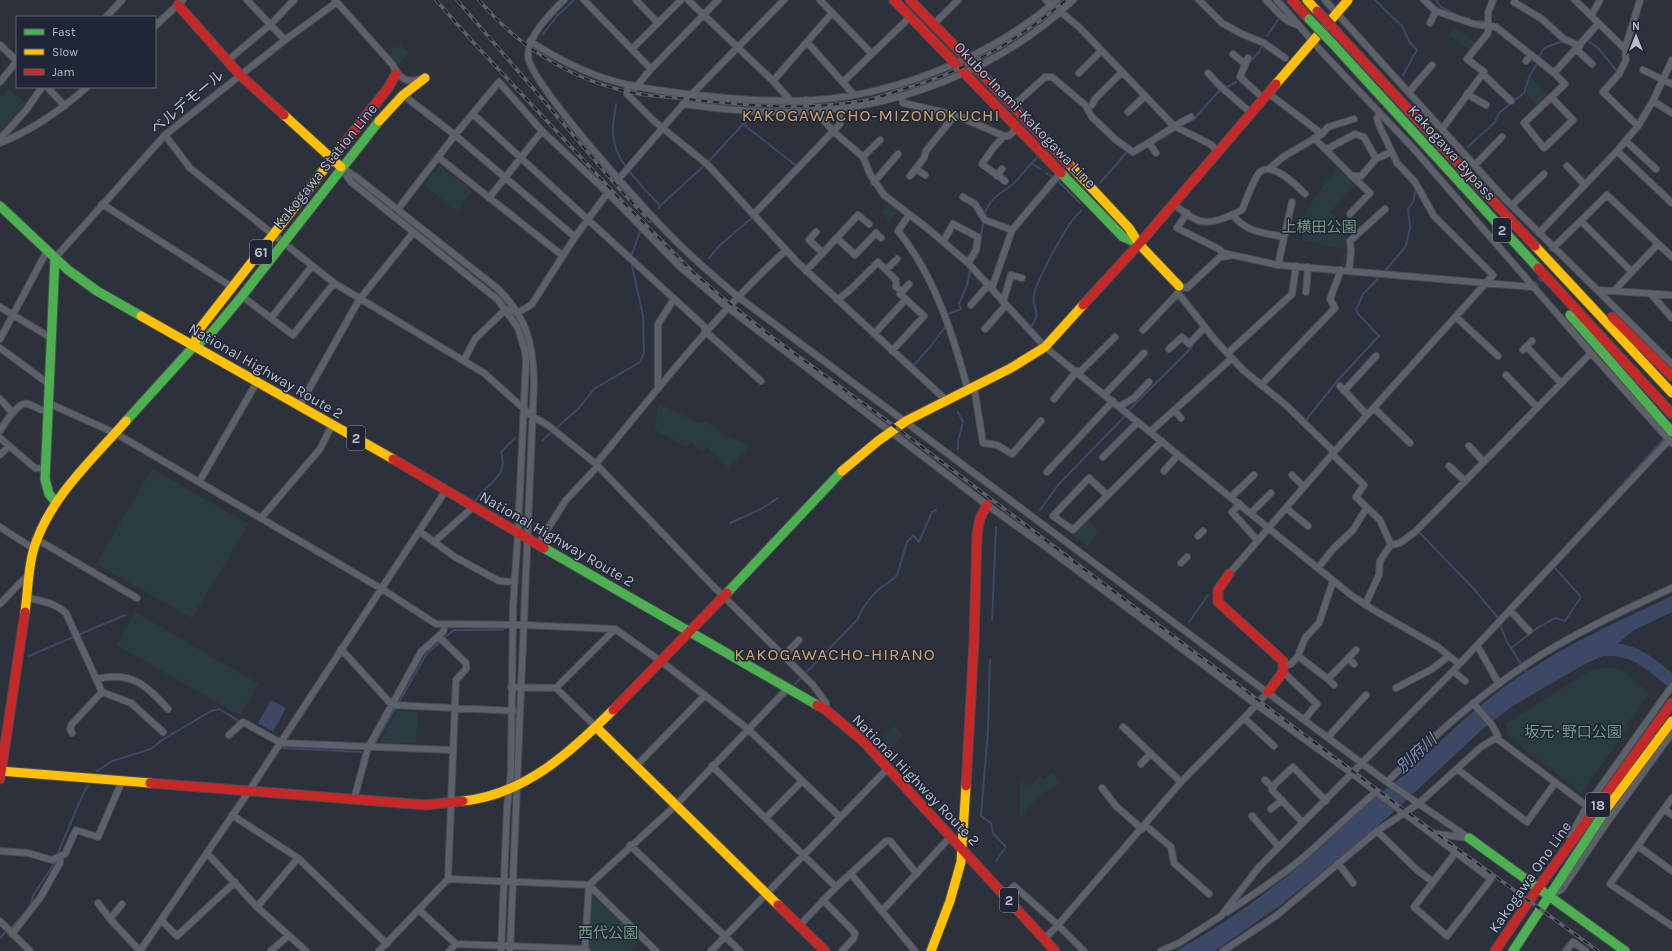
<svg xmlns="http://www.w3.org/2000/svg" width="1672" height="951" font-family="Karla,'Noto Sans JP',sans-serif">
  <rect width="100%" height="100%" fill="#2d313b"/>
  <path fill="#2a3b41" d="M1454,27L1477,43L1471,51L1448,35Z
    M401,44L409,53L396,67L395,62L391,58L392,46H397Z
    M1531,77L1549,96L1538,106L1526,93Z
    M8,89L28,104L0,134V94L2,96Z
    M438,167H443L473,191L457,211L424,185Z
    M1339,169L1346,177L1348,175L1357,184L1330,212C1348,230 1352,242 1346,267L1342,266L1345,249L1303,241C1303,234 1301,228 1302,222C1304,209 1329,178 1339,169Z
    M890,202L896,208L895,210L897,213L888,222L881,213Z
    M658,403L701,424L706,421L724,435L751,446L727,469L707,447L702,452L691,442L686,447L655,430Z
    M152,469L249,524L192,618L96,564Z
    M1089,520L1099,531L1088,547L1072,535Z
    M135,612L259,684L240,716L117,645Z
    M1613,667L1623,671L1650,693L1627,724L1629,728L1581,793L1506,735L1507,723L1589,671L1601,668Z
    M397,711L418,712L417,743H379Z
    M895,726L903,735L887,751L882,745L885,742L882,738Z
    M1052,771L1060,782L1050,790L1049,789L1020,816V786L1022,780L1029,786L1040,777L1044,780Z
    M592,894L641,940L631,951H592L589,949Z"/>
  <path fill="#3c4865" d="M1672,596V612L1634,630L1603,656L1585,664L1513,706L1485,727L1388,817L1336,861L1282,904L1229,941L1215,951H1176C1228,922 1276,887 1321,847C1336,834 1348,819 1363,807C1380,793 1398,781 1414,766C1436,746 1457,725 1480,706C1537,658 1605,627 1672,596Z
    M271,700L286,708L273,732L258,723Z"/>
  <g fill="none" stroke-linecap="round" stroke-linejoin="round">
    <path stroke="#3c4865" stroke-width="2" d="M1375,0L1402,26L1409,41L1417,50L1403,75
      M1436,0L1441,7L1455,14
      M1461,17L1469,18L1471,21H1486
      M543,34L557,16L574,0
      M1267,36L1278,20
      M1588,41L1598,48L1617,71
      M1540,58C1541,45 1554,45 1564,41
      M1243,78L1249,63L1259,52L1262,45
      M616,104C615,113 612,125 613,135C615,163 643,186 660,206L659,208
      M745,121V125L749,129L798,167
      M1188,122L1194,119L1219,91L1236,82
      M1156,140L1162,139L1175,130
      M1468,147L1495,122L1499,113L1524,93L1530,75L1537,64
      M1031,163L1041,169
      M1046,173L1057,180L1080,203
      M1100,183L1127,152L1144,142
      M660,206L708,162L745,122V119L742,117
      M985,213C992,195 1000,195 1013,184C1022,176 1028,165 1037,158
      M631,257L640,232
      M709,258L720,245L754,216
      M972,263L979,251L983,223
      M1386,270L1406,246L1410,228L1408,209L1413,202L1416,190
      M948,314L961,309L959,304L967,285L970,271
      M1031,327C1043,309 1031,310 1034,295C1036,281 1070,218 1081,211
      M914,365L930,347L946,326
      M1129,410L1192,347
      M958,412L963,422L958,441V449
      M1306,420L1339,379L1379,336L1359,315L1356,310L1363,294L1380,276
      M554,430L578,409L594,389L640,362L644,353L643,316L631,261
      M542,441L553,431
      M476,500C488,481 509,478 501,452L515,438
      M1040,510L1058,485L1125,416
      M730,523L759,510L778,498
      M1419,532L1473,588L1499,619
      M1579,532L1663,440
      M992,620L996,527
      M1189,622L1208,595
      M1500,624L1507,642L1526,672
      M444,638L454,630H503
      M1511,648L1539,627L1555,618L1565,621L1581,597L1556,569
      M29,656L125,615
      M990,660L988,730L981,816L991,823L993,833L1006,847L996,861
      M795,684L857,620C862,609 868,600 877,591C883,585 892,581 897,575L907,542L913,535L919,542L932,512L936,510
      M399,702L427,653L440,642
      M375,743L395,709
      M282,748L361,752
      M97,771L112,761L151,749L162,740L211,711L219,709L239,721
      M57,855L83,794L88,786
      M11,928L29,908L34,894L55,862
      M0,938L5,933"/>
    <path stroke="#3c4865" stroke-width="13" d="M1594,650C1630,646 1646,659 1672,682"/>
    <path stroke="#424651" stroke-width="6" stroke-dasharray="6 3" stroke-linecap="butt" d="M1533,287L1546,274"/>
    <g stroke="#494c53" stroke-width="8">
      <path id="street" d="M247,0L285,40
        M335,0L392,64C398,75 405,85 420,79
        M564,0C550,14 529,34 528,55C526,79 648,214 672,237C692,258 715,277 737,296L1387,782L1469,838
        M584,0L651,69L635,88
        M636,0L658,23
        M688,0L773,81L791,101
        M820,0L872,54
        M1046,0L1079,27L1174,126L1210,144L1219,152
        M1199,0L1222,23L1242,34L1264,43L1285,58
        M1266,0C1276,10 1284,22 1298,25
        M1277,0L1321,51L1413,148L1591,353L1672,443
        M1325,0L1505,199L1672,364
        M1424,0L1436,11L1474,24L1496,27L1554,73L1565,84L1524,123L1544,148L1573,120L1551,97
        M1515,0L1514,2L1542,19L1564,39L1580,46
        M1575,0L1625,49
        M1591,16L1600,0
        M106,17L122,0
        M1430,23L1436,11
        M934,24L958,0
        M155,26L183,0
        M530,41C592,82 634,89 706,96C734,99 763,101 791,101C882,101 988,60 1057,0
        M807,42L854,95
        M0,45L17,61
        M632,49L681,0
        M1577,50L1592,64
        M1233,54L1244,63
        M1248,58L1240,77L1263,98
        M227,61L271,24L294,0
        M1526,61L1531,55
        M651,69L718,0
        M1643,70L1672,84
        M1079,73L1101,51
        M1208,73L1220,86L1251,113
        M1554,73L1598,24
        M1483,74L1511,101
        M773,81L832,13
        M0,82L17,61
        M843,82L910,17
        M628,86L627,94L654,121L708,165L797,262L946,400
        M47,87L65,106
        M1409,92L1432,65
        M1268,93L1322,134
        M1467,94L1486,105
        M403,95L455,135L575,237
        M901,97L903,103L955,115L1004,136H1009L1018,127
        M806,100L833,131L863,157L870,174L884,195L927,228L968,263L1045,347L1351,595L1372,609L1438,647L1459,664
        M1653,101L1672,113
        M683,104C719,109 755,113 792,112C893,111 1000,70 1073,0
        M1092,105L1095,99L1122,72
        M1013,106L1045,77H1052L1085,105L1092,117L1116,140L1133,152C1153,141 1171,127 1191,117
        M1128,112L1145,96
        M473,114L707,329
        M1638,126L1603,92L1619,74L1626,60L1625,49L1640,0
        M1442,129L1484,72L1467,59L1488,33V13L1493,0
        M165,135L190,168L334,283L484,373L532,416L549,426L596,464L713,586L813,685L826,703V710
        M1004,136L994,147L982,164L1005,181
        M1314,138L1352,176H1361L1376,159L1391,152
        M0,139L27,109L42,87
        M1626,141L1656,169
        M0,143C33,130 61,110 87,87
        M1149,143L1156,153
        M1327,149L1355,134L1364,137L1376,159
        M1617,151L1672,203
        M438,157L563,256
        M863,157L880,140
        M1475,165L1502,137
        M1567,166L1585,185
        M341,167L355,176L497,288C526,316 533,342 534,382L510,951
        M916,169L925,175
        M1269,169L1283,157L1322,134L1328,127L1354,119
        M343,170L351,182L498,300L518,328L525,351L526,360L518,532L513,607L511,773L507,808L501,951
        M910,176L924,158L926,151L955,115
        M997,176L1002,169
        M617,181L691,95L784,0
        M874,182L898,154
        M963,197L975,204L985,220L1012,230
        M489,198L542,131
        M102,204L232,287
        M1173,204C1181,209 1189,217 1197,220C1210,226 1230,216 1242,210C1246,201 1254,176 1261,171C1275,163 1297,186 1305,194
        M1512,205L1544,174
        M398,209L455,135L499,82L542,131L608,193L679,266L727,307L987,505L1042,544L1257,705L1353,774L1491,879L1447,936L1414,907L1456,852
        M1187,213L1177,228L1219,249L1223,253L1278,265L1533,287
        M754,214L840,124V109
        M1350,214L1370,193L1352,176
        M909,215L898,231C935,276 953,335 968,390
        M1233,215C1245,232 1265,233 1284,237
        M1581,221L1632,272
        M816,232L809,240L823,253
        M1539,233L1617,151L1638,126L1653,101L1672,60
        M837,238L855,255L876,233L881,238
        M943,242L953,224L978,237L976,250L968,263
        M1553,248L1607,195L1672,257
        M1229,256L1220,257L1187,288L1179,286L1178,293L1215,340L1243,370L1287,406L1334,452
        M55,258L165,135L285,40L337,2
        M1278,265L1292,202
        M886,270L897,259
        M806,271L858,215L869,224
        M1349,271L1351,251L1350,241L1385,209
        M992,288L1012,230L1061,172
        M1598,290L1672,295
        M1614,291L1658,244
        M1306,292L1308,267
        M1651,294L1672,318
        M242,296L293,335L334,283
        M837,300L850,290L878,262L896,280V287L902,291
        M1003,302L1011,275L1022,278
        M971,305L989,284
        M0,307L51,338
        M272,317L312,266
        M1456,317L1498,356
        M985,329L1006,305
        M1143,330L1178,293
        M705,331L761,381
        M874,334L906,299
        M0,339L47,251
        M1527,347L1561,383
        M0,348L49,384
        M1169,349L1182,337L1189,344L1205,327
        M1523,350L1532,341
        M892,351L924,316L900,294L909,284
        M1228,353L1292,294L1296,266
        M464,360L475,339L506,309L518,313L532,304L575,237L609,191
        M1079,373L1115,337
        M1506,375L1537,407
        M1261,385L1335,308L1330,299L1341,270
        M1340,386L1367,415
        M974,387L983,443L997,445L1012,454L1041,421
        M658,389V324L674,299
        M1344,391L1376,356
        M1105,394L1144,353
        M0,399L13,413
        M1054,399L1077,371
        M48,403L115,433L382,589L436,624L523,625L615,629L662,662L748,729L840,817
        M300,405L359,300L413,233
        M1120,406L1134,398L1149,382
        M1374,408L1410,443
        M1175,411L1181,418
        M0,431C4,424 19,400 28,404C36,406 39,411 48,411
        M1150,432L1232,358
        M0,438L35,468L45,469
        M1469,446L1484,462
        M1332,454L1364,485L1356,497L1380,520L1391,545
        M0,455L9,446
        M1103,457L1138,422
        M596,464C657,390 715,315 785,251
        M1449,466L1465,481
        M1164,471L1178,455
        M1047,472L1113,401
        M1292,475L1304,487
        M199,482L257,382
        M1107,495L1089,478L1053,516L1073,530L1162,441
        M1231,497L1254,475
        M1240,504L1232,512L1258,541
        M1286,508L1308,526
        M1251,513L1271,493
        M261,518L320,449L332,425
        M0,527L34,549
        M419,531L455,557L499,581L515,582
        M1198,536L1203,531
        M38,540L137,598
        M434,542L473,507
        M538,544L566,500L598,466
        M1181,563L1187,557
        M1318,568L1333,549L1353,530L1366,509
        M1229,574L1334,452L1493,275L1434,216L1415,182L1397,163L1379,125L1377,118L1380,113
        M28,598C42,601 55,603 66,613L102,692L72,724L70,729L72,733
        M0,604L20,583L30,574
        M1365,605L1379,575L1380,561L1387,550L1391,545L1400,543L1415,532L1591,353
        M1510,610L1529,631
        M1477,645L1499,684
        M341,649L392,705L513,711
        M1298,656L1328,679L1356,650
        M783,657L799,640
        M1348,658L1354,664
        M1284,666L1291,664L1298,656L1305,638L1319,623L1333,581
        M1453,671L1465,681
        M1283,672L1317,704L1304,720
        M97,679C132,671 146,685 168,709
        M1328,679L1334,685
        M511,687L556,688L596,727
        M556,688L615,629
        M1396,688L1432,669L1449,656
        M102,692L131,703L163,732
        M1473,703L1492,725L1498,736L1496,738
        M1244,718L1274,746
        M1123,727L1181,782
        M229,735L243,722L281,743L452,750
        M1328,737L1366,695
        M1141,764L1150,754
        M636,766L705,695
        M712,766L836,887
        M1457,769L1527,822L1555,783
        M1265,780L1273,788
        M1387,782C1429,740 1474,699 1524,666C1570,635 1622,611 1672,588
        M1102,788L1116,806L1142,829
        M1672,798L1610,884L1672,926
        M354,799L368,748L421,652L443,632L445,625
        M1271,809L1282,800
        M1664,809L1672,815
        M232,815L298,858L387,944
        M1252,816L1279,847
        M766,818L802,781
        M1303,823L1272,790L1274,785L1293,767L1326,801
        M1145,825L1171,847L1174,863L1209,894
        M1377,831L1417,870L1433,882
        M1432,833L1467,838
        M1570,837L1587,806L1672,686
        M630,845L740,951
        M1638,846L1672,871
        M0,851L28,853L52,860L65,854L76,830L98,837L122,781
        M207,853L257,907L306,951
        M1338,863L1353,883
        M851,874L915,951
        M448,879L589,885L656,951
        M1006,895L1014,886L1058,925L1044,939
        M1552,895L1562,889L1606,824L1672,733
        M823,900L855,933L854,938L842,951
        M98,903L110,919L140,951
        M257,907L298,858
        M419,910L456,944L585,949L587,951
        M882,911L951,836
        M1227,912C1254,894 1282,876 1306,855C1330,834 1352,812 1376,792
        M110,919L122,904
        M161,920L177,936L235,882
        M0,921L30,951
        M799,926L836,887L886,841H890L917,874
        M12,934L40,898L60,863V858
        M585,949L589,885L675,806L787,689
        M140,951L245,797L446,490
        M271,951L288,936
        M379,951L448,879L456,680L466,669V663L439,637
        M449,951L456,944
        M711,951L888,768
        M1084,951L1058,925L1181,782L1244,718L1268,692
        M1161,951L1179,943L1221,916L1259,867L1453,671L1669,440
        M1223,951L1276,916L1377,831L1418,804L1481,747L1496,738L1587,806
        M1566,951L1573,942L1586,951"/>
    </g>
    <g stroke="#494c53" stroke-width="11">
      <path id="fast" d="M1333,44L1538,268
        M1061,173L1123,237L1139,244
        M0,206L68,270L97,291L141,316
        M55,258L45,479L49,494L56,502
        M1570,315L1672,432
        M194,346L208,337L242,296L379,121
        M126,421L194,346
        M544,548L817,705
        M727,593L842,471
        M1469,838L1625,951
        M1513,951L1607,808"/>
    </g>
    <g stroke="#494c53" stroke-width="11">
      <path id="slow" d="M1307,0L1317,11
        M1276,84L1348,0
        M284,115L341,167
        M379,121L403,95L425,78
        M1069,164L1129,228L1139,244L1179,286
        M1535,246L1672,393
        M141,316L393,459
        M194,346L198,331L343,145
        M842,471L878,441L906,421L1011,368L1045,347L1083,305
        M25,612C28,591 28,568 34,548C50,497 92,460 126,421
        M596,727L778,905
        M0,771L150,783
        M463,801C524,795 571,752 613,710
        M1607,808L1672,721
        M931,951L950,901L961,862L966,786"/>
    </g>
    <g stroke="#494c53" stroke-width="11">
      <path id="jam" d="M894,0L1061,173
        M910,0L1069,164
        M1292,0L1309,19
        M178,5L240,75L284,115
        M1340,36L1535,246
        M343,145L388,88L396,74
        M1538,268L1672,414
        M1083,305L1139,244L1276,84
        M1612,317L1672,376
        M393,459L544,548
        M1229,574L1218,590V602L1283,661V672L1268,692
        M817,705L826,710L864,742L1055,951
        M613,710L727,593
        M0,779L25,612
        M150,783L426,805L463,801
        M966,786L974,642L977,534L980,518L987,505
        M778,905L825,951
        M1495,951L1538,888L1672,703"/>
    </g>
    <use href="#street" stroke="#5d6068" stroke-width="6"/>
    <use href="#fast" stroke="#4caf50" stroke-width="9"/>
    <use href="#slow" stroke="#ffc107" stroke-width="9"/>
    <use href="#jam" stroke="#c62828" stroke-width="9"/>
    <g stroke="#5b5f66" stroke-width="3.5">
      <path id="rail" d="M436,0L473,42L618,197L694,273L723,298L776,340L886,420L1419,821L1598,951
        M457,0L623,193L650,221
        M479,0C518,47 573,81 634,93C654,97 675,97 695,100C750,106 808,110 862,101C874,99 886,95 897,91C960,74 1016,42 1066,0"/>
    </g>
    <use href="#rail" stroke="#202636" stroke-width="2" stroke-dasharray="6" stroke-linecap="butt"/>
    <g stroke="#4a4d57" stroke-width="11" stroke-linecap="butt">
      <path id="fast-bridge" d="M1309,19L1333,44"/>
    </g>
    <g stroke="#4a4d57" stroke-width="11" stroke-linecap="butt">
      <path id="jam-bridge" d="M1317,11L1340,36"/>
    </g>
    <use href="#fast-bridge" stroke="#4caf50" stroke-width="9"/>
    <use href="#jam-bridge" stroke="#c62828" stroke-width="9"/>
  </g>
  <g text-anchor="middle" stroke-width="3" stroke-linejoin="round" paint-order="stroke">
    <g fill="#202636" stroke="#8a909e" stroke-width="1">
      <rect x="1493" y="218" width="18" height="24" rx="3"/>
      <rect x="250" y="240" width="22" height="24" rx="3"/>
      <rect x="347" y="426" width="18" height="24" rx="3"/>
      <rect x="1586" y="793" width="24" height="24" rx="3"/>
      <rect x="1000" y="888" width="18" height="24" rx="3"/>
    </g>
    <g font-size="14" font-weight="bold" fill="#b8bdcb">
      <text x="1502" y="235">2</text>
      <text x="261" y="257">61</text>
      <text x="356" y="443">2</text>
      <text x="1598" y="810">18</text>
      <text x="1009" y="905">2</text>
    </g>
    <g font-size="15" fill="#b8bdcb" stroke="#202636">
      <text transform="translate(187 102) rotate(-40)" y="5">ベルデモール</text>
      <text transform="translate(1025 115) rotate(46)" y="5">Okubo-Inami-Kakogawa Line</text>
      <text transform="translate(1452 153) rotate(48)" y="5">Kakogawa Bypass</text>
      <text transform="translate(325 166) rotate(-51)" y="5">Kakogawa Station Line</text>
      <text transform="translate(266 371) rotate(30)" y="5">National Highway Route 2</text>
      <text transform="translate(557 539) rotate(30)" y="5">National Highway Route 2</text>
      <text transform="translate(916 780) rotate(46)" y="5">National Highway Route 2</text>
      <text transform="translate(1530 877) rotate(-55)" y="5">Kakogawa Ono Line</text>
    </g>
    <g font-size="15" fill="#709b7f" stroke="#202636">
      <text x="1319" y="232">上横田公園</text>
      <text x="1573" y="737">坂元･野口公園</text>
      <text x="608" y="938">西代公園</text>
    </g>
    <g font-size="16" font-style="italic" fill="#818fb1" stroke="#202636">
      <text transform="translate(1416 753) rotate(-43)" y="6">別府川</text>
    </g>
    <g font-size="17" letter-spacing="1" fill="#d2a56c" stroke="#202636">
      <text x="871" y="121">KAKOGAWACHO-MIZONOKUCHI</text>
      <text x="835" y="660">KAKOGAWACHO-HIRANO</text>
    </g>
  </g>
  <rect x="16" y="16" width="140" height="72" fill="#202636" stroke="#5d6272"/>
  <rect x="24" y="29" width="20" height="6" fill="#4caf50" stroke="#5d6272"/>
  <text x="52" y="36" font-size="12" fill="#b8bdcb">Fast</text>
  <rect x="24" y="49" width="20" height="6" fill="#ffc107" stroke="#5d6272"/>
  <text x="52" y="56" font-size="12" fill="#b8bdcb">Slow</text>
  <rect x="24" y="69" width="20" height="6" fill="#c62828" stroke="#5d6272"/>
  <text x="52" y="76" font-size="12" fill="#b8bdcb">Jam</text>
  <g transform="translate(1636 36)" stroke="#202636" stroke-width="3" paint-order="stroke">
  <path d="M0-3L7 15L0 10L-7 15Z" fill="#b8bdcb"/>
  <text y="-6" font-size="11" font-weight="bold" text-anchor="middle" fill="#b8bdcb">N</text>
  </g>
</svg>
